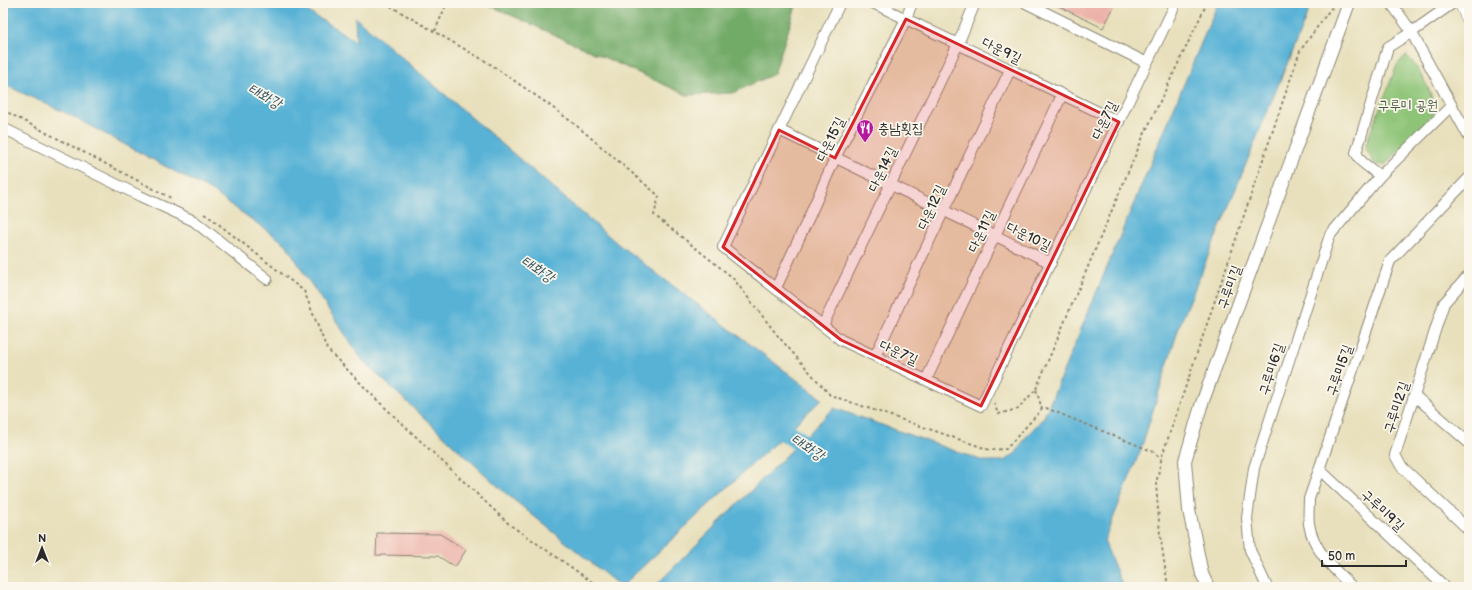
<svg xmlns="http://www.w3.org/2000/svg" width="1472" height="590" font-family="'Balsamiq Sans','Poor Story',sans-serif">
  <rect width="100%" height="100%" fill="#fbf7ec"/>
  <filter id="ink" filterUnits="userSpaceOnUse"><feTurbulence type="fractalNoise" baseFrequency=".025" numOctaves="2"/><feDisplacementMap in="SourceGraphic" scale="8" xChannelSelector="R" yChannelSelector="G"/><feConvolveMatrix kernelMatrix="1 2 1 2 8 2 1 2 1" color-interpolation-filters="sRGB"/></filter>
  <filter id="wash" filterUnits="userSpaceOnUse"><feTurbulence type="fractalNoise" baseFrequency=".012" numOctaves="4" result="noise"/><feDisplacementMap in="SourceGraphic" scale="16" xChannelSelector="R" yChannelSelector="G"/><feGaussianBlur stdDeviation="0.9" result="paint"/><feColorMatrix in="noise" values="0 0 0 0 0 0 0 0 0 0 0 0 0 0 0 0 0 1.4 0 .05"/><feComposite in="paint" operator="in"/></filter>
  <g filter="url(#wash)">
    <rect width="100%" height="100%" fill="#e8e0bc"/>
    <path fill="#8ec477" stroke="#5c7851" d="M1406,55C1419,67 1431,92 1436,109L1433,115L1385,165L1374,164L1365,146L1397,65Z"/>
    <path fill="#72aa68" stroke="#4e6a4a" d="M487,3H797L774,74L733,93L687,95L491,6Z"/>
    <path fill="#59b2d6" stroke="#426e80" d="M3,3H294L356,41L355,17L618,244L822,399L621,587L503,491L364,362L307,278L286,244L213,192L70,115L3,84Z
      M1218,3H1312L1179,327L1141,449L1104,541L1123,587H654L834,408L983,461H1004L1016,453L1026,437L1044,417Z"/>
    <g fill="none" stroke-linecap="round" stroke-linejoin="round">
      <path stroke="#59b2d6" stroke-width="20" d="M764,418L822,456"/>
    </g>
    <g id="blocks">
      <path fill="#ecb2a9" d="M1052,3H1116L1103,28Z
        M377,533L440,534L466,550L455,567L438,556L376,555Z"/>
    </g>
  </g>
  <g filter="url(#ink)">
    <use href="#blocks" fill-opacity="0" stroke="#8a8674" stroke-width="1"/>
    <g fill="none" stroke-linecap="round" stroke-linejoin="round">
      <g stroke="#8a8674" stroke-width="12">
        <path id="minor" d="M840,3L723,247L841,340L981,406L1176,3
          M873,3L1119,122
          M1026,3L1147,63
          M1391,3L1409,28L1469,137
          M3,128L140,196L194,221L267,279
          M779,130L1051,263
          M1380,176L1451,106
          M1469,275L1444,303L1395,455L1401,466L1469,530
          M776,288L810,215L835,158L906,19L912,3
          M823,325L958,44L975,3
          M875,356L1010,70
          M926,380L1062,95
          M1415,396L1469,443
          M1320,470L1445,587
          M1267,587L1250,550L1247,518L1254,468L1330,235L1380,176L1362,162L1356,153L1388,47L1412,32L1453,3
          M1352,587C1334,569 1313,550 1309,524C1308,516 1309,507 1309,499L1390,261L1469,178"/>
      </g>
      <g stroke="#8a8674" stroke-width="14">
        <path id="tertiary" d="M1208,587L1202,574L1189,510L1185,461L1201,406L1349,3"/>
      </g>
      <g stroke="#8a8674" stroke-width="16">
        <path id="primary" d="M1462,3L1469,18"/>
      </g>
      <path stroke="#8a8674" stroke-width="2" stroke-dasharray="3 3" stroke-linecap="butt" d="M385,3L487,62L548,104L577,126L659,196L654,215L732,277L778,336L830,395L990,450L1006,449L1042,409
        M435,31L447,3
        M3,110L171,198
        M204,214L212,219L304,291L327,349L378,401L510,525L561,560L599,587
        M1036,389L1143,137L1207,3
        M994,403L998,414L1018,409L1036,389L1042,409L1046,408L1154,452L1161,459
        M1168,587L1160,534L1156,484L1162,456L1300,51L1331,8L1334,10"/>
      <use href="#minor" stroke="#fff" stroke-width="10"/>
      <use href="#tertiary" stroke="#fff" stroke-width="12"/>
      <use href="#primary" stroke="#fff" stroke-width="15"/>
    </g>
  </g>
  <path fill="#d62828" fill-opacity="0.2" stroke="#d62828" stroke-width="3" stroke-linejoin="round" d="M906,19L1119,122L981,406L841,340L723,247L779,130L835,158Z"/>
  <defs>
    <g id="restaurant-pin" transform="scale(0.9)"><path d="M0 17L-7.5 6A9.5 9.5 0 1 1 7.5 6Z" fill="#b5179e" stroke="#fbf7ec"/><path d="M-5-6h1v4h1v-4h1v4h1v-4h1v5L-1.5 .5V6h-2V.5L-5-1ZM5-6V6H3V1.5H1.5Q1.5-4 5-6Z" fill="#fff"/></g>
  </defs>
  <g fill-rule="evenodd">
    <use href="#restaurant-pin" x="865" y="128"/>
  </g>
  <g text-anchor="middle" stroke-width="3.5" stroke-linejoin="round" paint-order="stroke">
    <g font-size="14" fill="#2b2b2b" stroke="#fbf7ec">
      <text transform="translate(1002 50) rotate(26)" y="5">다운9길</text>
      <text transform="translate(1104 120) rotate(-64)" y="5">다운7길</text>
      <text transform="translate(830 139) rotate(-64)" y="5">다운15길</text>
      <text transform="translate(882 169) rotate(-64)" y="5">다운14길</text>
      <text transform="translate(931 207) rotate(-65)" y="5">다운12길</text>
      <text transform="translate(981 231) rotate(-64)" y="5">다운11길</text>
      <text transform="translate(1029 236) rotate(26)" y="5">다운10길</text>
      <text transform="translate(1229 287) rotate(-70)" y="5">구루미길</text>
      <text transform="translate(899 352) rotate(25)" y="5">다운7길</text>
      <text transform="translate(1271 369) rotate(-72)" y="5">구루미6길</text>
      <text transform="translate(1339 370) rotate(-71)" y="5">구루미5길</text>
      <text transform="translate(1396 407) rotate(-72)" y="5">구루미2길</text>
      <text transform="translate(1383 510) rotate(43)" y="5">구루미9길</text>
    </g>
    <g font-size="14" fill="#495942" stroke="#fbf7ec">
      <text x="1408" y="110">구루미 공원</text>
    </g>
    <g font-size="14" fill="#2b2b2b" stroke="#fbf7ec" text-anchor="start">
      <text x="878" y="133">충남횟집</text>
    </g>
    <g font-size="15" font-style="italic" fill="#3b5a67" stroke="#fbf7ec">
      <text transform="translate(265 96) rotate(29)" y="5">태화강</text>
      <text transform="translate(538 269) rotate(33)" y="5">태화강</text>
      <text transform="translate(808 447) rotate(33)" y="5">태화강</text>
    </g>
  </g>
  <rect width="1472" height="590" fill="none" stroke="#fbf7ec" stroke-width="16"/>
  <g transform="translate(42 548)" stroke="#fbf7ec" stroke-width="3" paint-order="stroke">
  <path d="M0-3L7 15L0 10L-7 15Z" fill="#2b2b2b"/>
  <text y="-6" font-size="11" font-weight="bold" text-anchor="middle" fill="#2b2b2b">N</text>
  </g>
  <path d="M1322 560v6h84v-6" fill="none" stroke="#2b2b2b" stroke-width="2"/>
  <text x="1328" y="560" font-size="12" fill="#2b2b2b" stroke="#fbf7ec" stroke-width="3" paint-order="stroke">50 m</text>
</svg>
